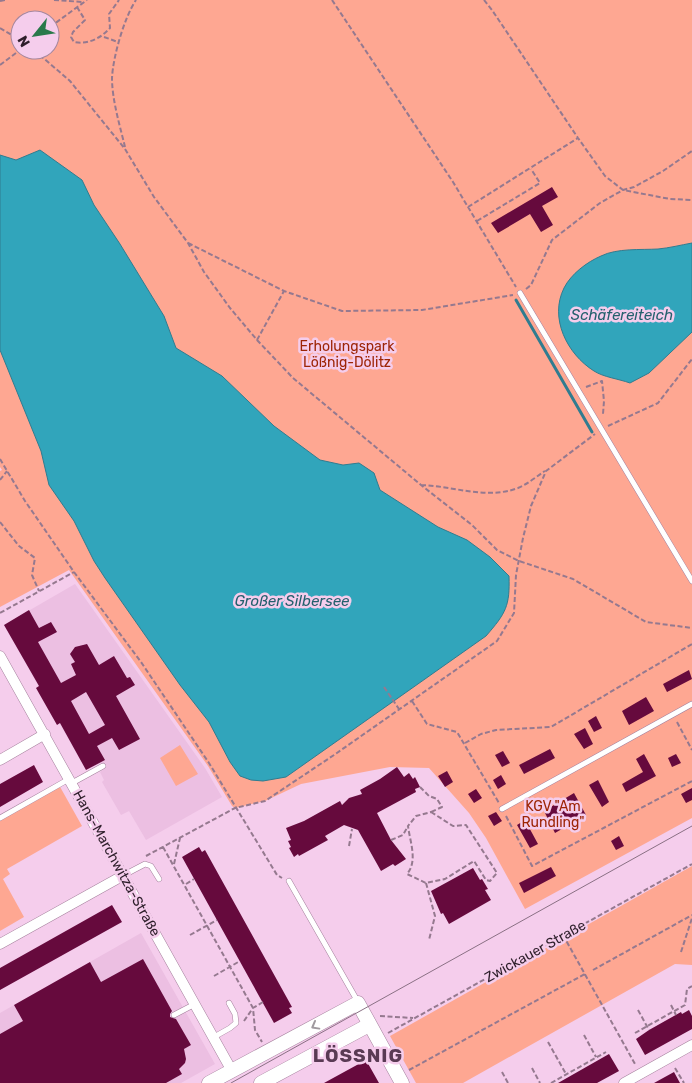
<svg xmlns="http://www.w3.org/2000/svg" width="692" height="1083" font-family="Rubik,sans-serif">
  <rect width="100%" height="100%" fill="#f5cdec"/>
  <path fill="#ecbfe2" d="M75,584L205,768L222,797L146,840L129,811L121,815L102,782L104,780L100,772L104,769L101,763L86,770L4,625Z
    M141,933L215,1064L181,1083H0V1013Z"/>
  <path fill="#fea792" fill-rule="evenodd" d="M0,0H692V818L525,909L486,838L469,813L429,768L390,767L301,784L265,801L235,808L232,806L208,766L69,570L0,607V471L2,470L0,467ZM20,20H50V50H20Z
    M180,745L198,774L176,786L160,758Z
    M59,785L82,826L7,869L10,874L3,879L24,917L0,931V818Z
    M692,866V965L675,964L463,1083H416L390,1036Z"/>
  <path fill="#31a5bb" stroke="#307c90" d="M40,150L82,180L94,205L120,244L164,316L176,348L222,376L274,426L320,460L343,465L359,463L374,473L380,490L438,527L467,540L490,557L509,576C510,606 506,613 486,636L286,777L263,781L251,780L240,776L230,762L209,722L180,685L105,578L94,561L74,521L49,485L41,451L0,350V155L16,160Z
    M692,243V332L649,373L630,383C619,379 603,377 594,371C567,354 549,318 564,288C571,274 587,262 601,256C617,248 641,250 658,249C669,248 681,245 692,243Z"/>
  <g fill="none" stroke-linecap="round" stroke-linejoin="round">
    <path stroke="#307c90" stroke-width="3" d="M516,300L592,432"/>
  </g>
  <path fill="#660a3d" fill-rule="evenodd" d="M552,187L558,197L542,206L553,225L541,232L530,214L498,233L491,223Z
    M29,610L39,628L51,622L57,632L38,642L61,683L76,675L71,664L75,662L70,654L75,647L87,644L99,665L114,656L127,678L130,677L135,685L116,696L140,739L119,750L112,738L97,746L105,760L86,770L60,723L57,725L36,688L39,686L4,625ZM86,692L105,725L89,734L71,701Z
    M689,670L692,679L667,692L663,684Z
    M646,697L654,711L629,725L622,711Z
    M596,716L602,728L594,732L588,721Z
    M585,728L593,744L584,749L574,734Z
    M550,749L555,758L524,774L519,765Z
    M503,751L510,763L502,767L495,755Z
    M644,754L656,776L626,792L622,784L643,772L636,759Z
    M676,754L681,763L672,767L668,758Z
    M34,765L43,782L0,807V784Z
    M397,767L404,777L409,773L413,779L415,777L420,787L415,789L416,792L377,813L391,840L406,859L395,866L393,864L381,871L358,830L344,825L325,836L328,840L299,856L298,854L294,857L289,848L291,847L288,841L291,840L286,828L304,821L340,801L342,805L349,798L362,794L360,790L380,779Z
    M447,771L453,782L445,787L438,776Z
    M501,775L506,784L498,789L493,780Z
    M598,780L609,802L602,807L589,785Z
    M692,788V800L686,803L681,794Z
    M476,789L482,798L474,803L468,794Z
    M574,793L586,815L555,833L544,811Z
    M496,812L502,821L494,826L488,816Z
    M525,820L538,844L530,848L517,825Z
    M619,836L624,846L616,850L611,841Z
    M199,847L202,852L205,850L292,1007L289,1008L292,1013L274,1023L182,857Z
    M551,867L556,876L524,893L519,883Z
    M473,868L480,880L482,879L488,889L485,890L491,900L449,924L443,913L441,914L431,891Z
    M112,905L122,922L0,990V968Z
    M143,959L172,1011L170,1014V1017L176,1019L191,1045L184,1049L186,1059L185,1063L179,1069L182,1074L166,1083H0V1034L23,1021L14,1005L90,962L101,982Z
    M689,1010L692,1016V1029L645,1055L636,1039L649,1030L681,1012L682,1014Z
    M609,1054L619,1071L597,1083H558Z
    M366,1060L379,1083H324Z
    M674,1072L680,1083H654Z"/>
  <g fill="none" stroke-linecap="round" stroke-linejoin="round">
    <g stroke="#a5819d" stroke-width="6">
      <path id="lane" d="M520,293L692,581
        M72,783L103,766
        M502,809L692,704
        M0,818L69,779
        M124,875L145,864L151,866L159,879
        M289,881L358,1002
        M174,1015L195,1004
        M214,1037L230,1028L236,1023L235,1014L229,1003"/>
    </g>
    <g stroke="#a5819d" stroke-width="11">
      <path id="street" d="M0,656L232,1071
        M0,760L45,734
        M0,944L124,875
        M624,1083L692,1045"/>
    </g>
    <g stroke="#a5819d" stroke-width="15">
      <path id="secondary" d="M209,1083L358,1003L402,1083
        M261,1083L369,1025"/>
    </g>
    <path stroke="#95798f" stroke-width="2" stroke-dasharray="5 2.5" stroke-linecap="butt" d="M54,0L83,2
      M332,0L453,182L516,287
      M484,0L492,10L578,138
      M0,1L5,0
      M77,7L85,20L73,32L71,37L74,42C88,45 101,38 110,28L109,14L119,0
      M50,27L87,0
      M0,28L20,40
      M104,37L118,42
      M34,50L70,81L125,149L154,197L188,243L204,272L230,308L257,340L293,378L421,485L472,525L497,550L519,561L573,579L646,622L692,628
      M0,65L20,50
      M125,147C120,126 112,100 112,78C113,57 124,18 136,0
      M468,207L578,138L605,176L623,190L670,199L692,200
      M477,221L540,183L531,169
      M188,243L284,291L342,311L422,310L513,295
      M526,289L531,285L552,240L600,203L623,190L634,187L663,171L692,151
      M257,340L284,291
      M586,387L602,381L604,401L603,414
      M608,426L658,403L692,359
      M0,459L25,501L74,572L141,662L209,763L277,875L282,878
      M0,480L7,471
      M421,485C454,486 486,500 518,488C528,484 537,476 545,471
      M0,522L19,546L35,558L32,575L39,591
      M0,613L74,572
      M384,687L399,709
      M412,701L427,724L457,732L499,803
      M677,722L692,750
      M465,743L481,734L496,730L551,727L692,644
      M420,787L429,796L437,799L442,807L431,812
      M431,812L453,826L466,825L497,873L490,881L486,880L474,861L445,879L426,883L407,874C418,861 410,842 408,826L416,816Z
      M506,816L532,866L692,781
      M391,840L403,835L408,826
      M349,846L352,829
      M163,847L253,1008L255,1030L262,1042
      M146,856L235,808L265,801L334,755L497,641L514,613L516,575L523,538L531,506L546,471L595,434
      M174,864L180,838
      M426,883L435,916L429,940
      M186,884L194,879
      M190,935L217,920
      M563,935L635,1064
      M681,952L692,918
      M593,970L692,915
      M214,976L240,961
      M671,1005L676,1015
      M638,1010L649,1030
      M380,1016L413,1018
      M244,1021L253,1008L263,1002
      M388,1033L692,864
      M635,1033L685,1005L687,989L692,986
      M584,1035L596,1057
      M548,1042L566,1074
      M532,1068L540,1083
      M675,1068L684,1083
      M409,1070L585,974
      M502,1072L508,1083
      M551,1083L606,1052"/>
    <use href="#lane" stroke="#fff" stroke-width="5"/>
    <use href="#street" stroke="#fff" stroke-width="10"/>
    <use href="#secondary" stroke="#fff" stroke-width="14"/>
    <path stroke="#8a7084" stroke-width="1" d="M231,1083L692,826"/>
  </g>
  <defs><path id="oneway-chevron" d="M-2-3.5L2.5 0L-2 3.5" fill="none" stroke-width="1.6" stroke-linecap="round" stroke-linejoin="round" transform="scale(1.25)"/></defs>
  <use stroke="#a09a9f" href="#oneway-chevron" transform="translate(315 1026) rotate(151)"/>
  <g text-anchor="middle" stroke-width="5" stroke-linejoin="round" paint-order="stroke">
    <g font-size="14" fill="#9d2506" stroke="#f5cdec">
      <text x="347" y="351">Erholungspark<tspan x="347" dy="16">Lößnig-Dölitz</tspan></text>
      <text x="553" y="811">KGV "Am<tspan x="553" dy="16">Rundling"</tspan></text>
    </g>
    <g font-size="14" fill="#2d1e2a" stroke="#f5cdec">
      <text transform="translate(117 863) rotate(61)" y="5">Hans-Marchwitza-Straße</text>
      <text transform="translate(535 951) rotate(-29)" y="5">Zwickauer Straße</text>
    </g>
    <g font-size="15" font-style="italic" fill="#24606d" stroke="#f5cdec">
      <text x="622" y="320">Schäfereiteich</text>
      <text x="292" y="606">Großer Silbersee</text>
    </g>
    <g font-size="19" font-weight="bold" letter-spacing="1" fill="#5a3a54" stroke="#f5cdec">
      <text x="358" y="1062">LÖSSNIG</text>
    </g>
  </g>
  <g transform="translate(35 35) rotate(240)"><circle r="24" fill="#f5cdec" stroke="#a5879e"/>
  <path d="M0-4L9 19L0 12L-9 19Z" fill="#29794a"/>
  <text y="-8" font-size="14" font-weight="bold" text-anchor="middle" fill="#2d1e2a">N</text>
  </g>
</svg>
